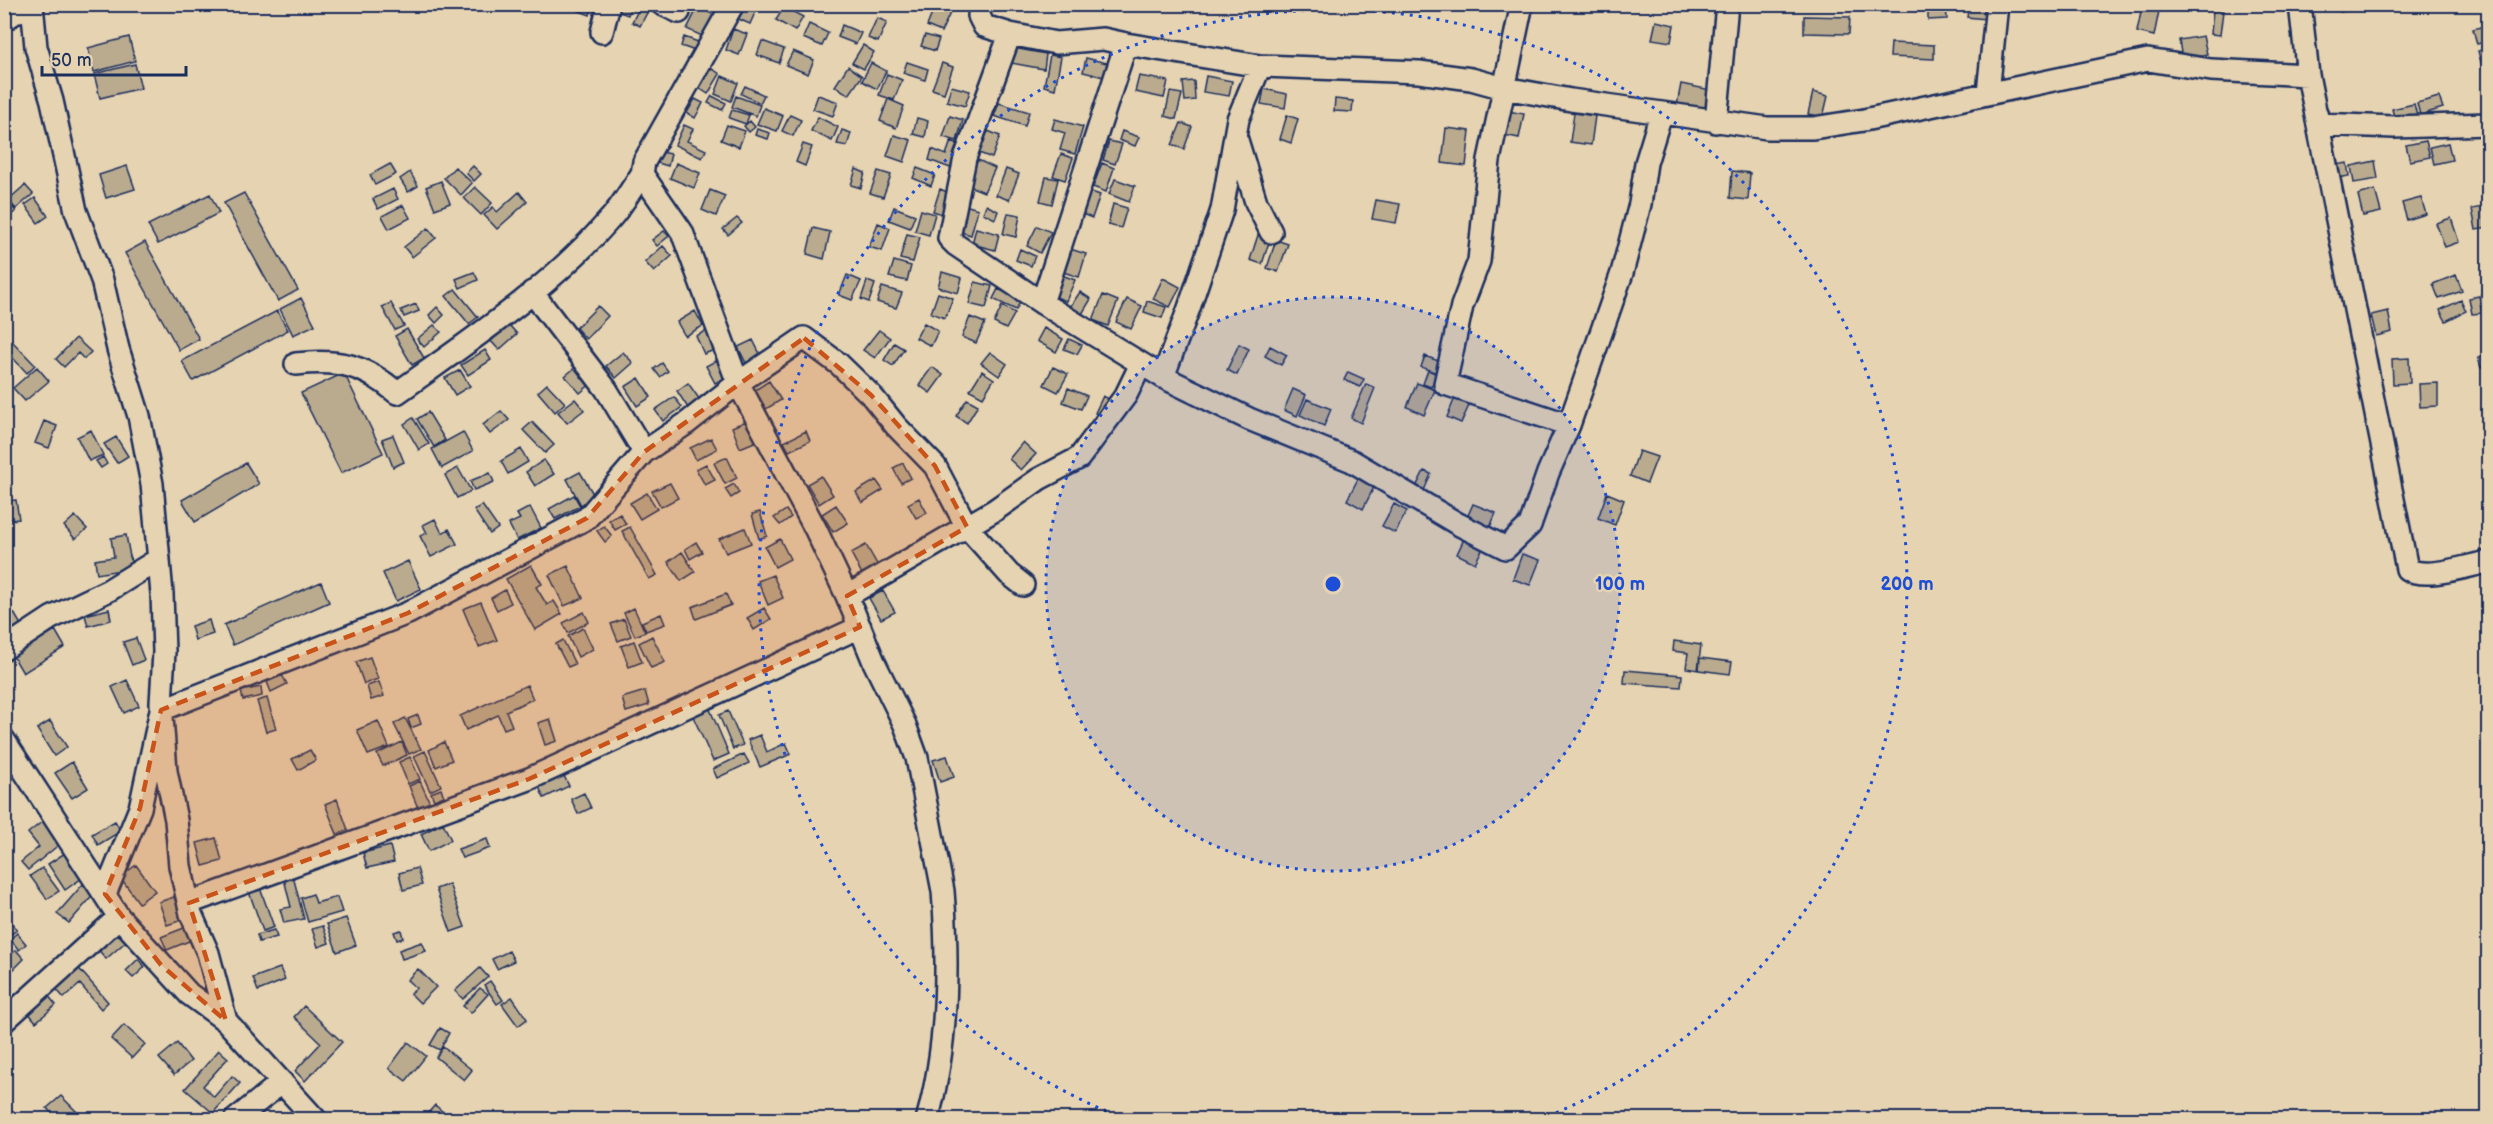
<svg xmlns="http://www.w3.org/2000/svg" width="2493" height="1124" font-family="'Balsamiq Sans',sans-serif">
  <rect width="100%" height="100%" fill="#e6d3b1"/>
  <filter id="ink" filterUnits="userSpaceOnUse"><feTurbulence type="fractalNoise" baseFrequency=".0167" numOctaves="2"/><feDisplacementMap in="SourceGraphic" scale="12" xChannelSelector="R" yChannelSelector="G"/><feConvolveMatrix kernelMatrix="1 2 1 2 8 2 1 2 1" color-interpolation-filters="sRGB"/></filter>
  <g filter="url(#ink)">
    <path fill="#baab8f" stroke="#1b2f5e" stroke-width="1.5" d="M575,4H593L590,15L574,9Z
      M616,4H632L628,15L614,10Z
      M741,4L758,6L750,24L736,18Z
      M936,4L952,9L941,32L927,26Z
      M1559,4H1579L1578,9Z
      M1928,4H1946L1947,19L1928,20Z
      M1969,4H1988L1986,19L1967,17Z
      M2339,4H2360V9L2340,12Z
      M641,5L649,9L640,26L632,22Z
      M698,7L714,15L704,37L687,29Z
      M784,7L803,17L795,31L776,20Z
      M2142,7L2159,11L2154,36L2137,32Z
      M2213,10L2223,11L2220,35L2211,34Z
      M1804,16L1850,17L1849,34L1804,33Z
      M877,18L887,22L878,42L868,38Z
      M1656,21L1674,25L1671,42L1652,39Z
      M809,24L828,33L822,46L803,38Z
      M842,25L861,33L856,44L838,37Z
      M2488,25V41L2477,44L2473,29Z
      M733,29L747,34L739,55L726,50Z
      M925,35L939,39L935,51L921,46Z
      M2203,36L2207,54L2182,59L2179,40Z
      M129,37L135,61L94,72L88,48Z
      M684,37L701,43L698,52L681,46Z
      M762,41L784,49L779,63L757,55Z
      M1891,43L1934,45V59L1890,57Z
      M863,45L874,52L864,69L852,63Z
      M1013,48L1046,54L1044,69L1011,63Z
      M2488,48V73L2484,74L2478,51Z
      M793,51L814,60L808,74L786,65Z
      M1050,55L1061,57L1055,89L1044,86Z
      M1086,58L1107,63L1104,77L1083,72Z
      M907,62L928,69L925,80L903,73Z
      M871,63L886,71L877,89L862,81Z
      M942,63L953,67L944,93L932,89Z
      M135,64L141,88L100,98L94,74Z
      M848,66L862,76L849,95L835,86Z
      M711,68L720,74L708,94L699,88Z
      M887,74L902,80L894,100L879,95Z
      M722,76L738,83L731,101L715,94Z
      M1139,76L1168,81L1164,98L1135,92Z
      M1206,76L1232,81L1229,96L1203,92Z
      M1194,81L1195,100L1185,101L1183,82Z
      M1681,84L1711,90L1706,112L1677,105Z
      M745,86L764,95L760,103L741,94Z
      M951,86L970,91L965,106L947,101Z
      M1264,89L1287,94L1285,108L1261,104Z
      M1170,92L1182,94L1176,119L1165,116Z
      M1813,92L1828,96L1823,117L1808,114Z
      M818,95L838,102L833,116L813,109Z
      M712,96L726,103L722,110L708,103Z
      M736,96L760,105L756,116L732,107Z
      M2439,97L2443,108L2420,115L2417,103Z
      M695,99L703,103L695,118L687,113Z
      M888,99L904,106L896,128L880,121Z
      M1335,99L1353,101L1352,112L1334,111Z
      M999,103L1029,112L1025,126L994,116Z
      M2414,104L2417,115L2395,120L2392,109Z
      M764,108L783,116L777,131L757,124Z
      M732,110L749,115L746,124L729,118Z
      M1508,111L1524,114L1519,138L1504,135Z
      M1574,113L1595,116L1591,145L1570,142Z
      M790,115L801,120L793,136L782,131Z
      M1287,115L1298,119L1291,143L1280,139Z
      M950,116L963,120L957,141L943,137Z
      M818,117L838,127L832,141L811,131Z
      M917,118L928,121L925,137L913,134Z
      M1055,119L1083,127L1075,154L1060,150L1065,133L1052,129Z
      M750,121L755,127L749,132L744,126Z
      M1181,123L1192,127L1184,149L1172,145Z
      M684,125L693,129L687,141L706,150L702,158L675,145Z
      M727,125L745,131L739,147L721,140Z
      M1446,128L1470,131L1466,166L1442,163Z
      M757,129L770,133L768,139L755,135Z
      M842,130L851,133L847,146L837,144Z
      M988,131L1000,136L992,158L979,153Z
      M1122,131L1139,137L1135,146L1119,140Z
      M2482,133L2488,134V152H2481Z
      M894,135L911,140L904,162L887,156Z
      M951,141L962,145L953,169L929,160L932,149L946,155Z
      M1109,141L1122,144L1115,164L1103,160Z
      M2426,141L2430,157L2410,161L2406,145Z
      M2448,143L2452,160L2434,164L2430,147Z
      M803,144L812,147L805,166L796,162Z
      M661,152L671,154L668,166L658,163Z
      M1061,154L1073,158L1065,180L1053,176Z
      M978,160L995,168L984,192L967,185Z
      M2375,161L2378,179L2354,183L2351,166Z
      M676,163L700,173L694,188L670,178Z
      M1102,163L1114,168L1106,192L1093,187Z
      M2347,163L2349,176L2338,178L2335,165Z
      M390,164L396,174L375,185L370,175Z
      M127,166L135,189L106,198L99,175Z
      M473,166L481,174L474,181L466,173Z
      M455,167L472,183L461,195L444,178Z
      M917,168L935,175L931,186L913,178Z
      M856,169L865,173L861,188L851,185Z
      M1006,169L1019,174L1009,200L996,195Z
      M878,171L891,175L883,197L870,193Z
      M1732,171L1750,173L1748,200L1730,198Z
      M410,172L418,186L408,192L400,179Z
      M1046,177L1058,179L1052,204L1040,201Z
      M1115,179L1135,186L1129,202L1109,194Z
      M441,181L450,203L435,209L426,187Z
      M25,185L33,194L16,209L8,200Z
      M475,187L492,203L481,215L464,198Z
      M393,189L398,199L378,209L373,199Z
      M940,189L952,194L945,215L933,211Z
      M710,190L725,196L716,216L702,210Z
      M2375,190L2381,212L2363,216L2358,195Z
      M1089,191L1100,195L1092,218L1082,214Z
      M519,192L527,202L497,229L484,215L493,207L497,212Z
      M244,193L298,290L278,301L224,203Z
      M210,194L219,213L158,244L148,225Z
      M35,198L48,216L38,223L25,205Z
      M2421,198L2426,214L2407,220L2402,203Z
      M1376,200L1400,204L1396,223L1372,219Z
      M7,202L16,211L4,221V204Z
      M1113,204L1127,208L1121,228L1108,225Z
      M403,205L410,218L389,229L382,216Z
      M965,205L978,209L971,235L958,231Z
      M986,205L998,211L995,219L983,213Z
      M2488,206V228L2476,230L2472,209Z
      M894,207L915,215L910,228L889,220Z
      M921,210L935,214L929,235L915,231Z
      M1008,213L1020,215L1016,237L1003,234Z
      M737,218L742,223L728,235L723,229Z
      M2451,218L2459,242L2445,247L2436,223Z
      M878,223L890,228L882,251L869,247Z
      M1037,226L1051,232L1040,253L1027,246Z
      M428,228L436,238L412,257L404,247Z
      M813,228L830,232L824,259L807,254Z
      M976,228L999,234L995,250L972,244Z
      M664,231L669,236L657,246L652,240Z
      M907,234L920,237L913,262L900,259Z
      M1258,235L1270,239L1262,264L1250,260Z
      M1276,240L1288,244L1278,272L1267,268Z
      M145,242L199,339L179,350L125,253Z
      M663,246L672,256L654,272L645,262Z
      M1067,248L1086,254L1079,277L1060,271Z
      M1020,249L1035,256L1031,266L1016,260Z
      M894,261L911,266L907,281L889,277Z
      M474,272L478,280L460,288L456,279Z
      M942,272L962,278L958,293L938,287Z
      M1059,274L1075,280L1066,301L1051,295Z
      M847,275L861,281L852,300L839,295Z
      M2456,275L2462,291L2439,299L2433,284Z
      M1163,278L1180,287L1170,307L1153,299Z
      M867,281L875,284L869,302L861,299Z
      M975,282L992,286L986,308L969,304Z
      M882,287L902,293L896,308L877,302Z
      M455,289L478,317L469,324L446,296Z
      M998,289L1021,300L1016,310L993,299Z
      M1080,292L1091,299L1082,314L1070,307Z
      M938,293L953,298L945,318L931,313Z
      M2488,293V306H2482L2481,294Z
      M1103,295L1118,301L1108,326L1093,320Z
      M2479,296L2482,313L2472,314L2469,298Z
      M301,298L315,325L293,335L280,309Z
      M1127,299L1142,306L1131,329L1116,322Z
      M2461,300L2466,311L2446,321L2440,310Z
      M1147,301L1166,307L1162,318L1144,312Z
      M391,303L404,326L395,330L382,307Z
      M416,304L419,311L404,317L401,310Z
      M598,306L608,316L586,339L576,328Z
      M1002,306L1015,313L1006,329L994,323Z
      M437,307L444,315L436,323L429,315Z
      M277,311L288,330L193,381L182,361Z
      M695,311L703,326L685,336L677,322Z
      M2388,311L2392,332L2376,336L2371,315Z
      M970,317L985,323L976,343L962,337Z
      M924,323L938,331L931,346L916,338Z
      M434,325L441,332L424,347L417,339Z
      M509,325L517,334L499,350L491,341Z
      M1044,328L1063,339L1056,352L1037,341Z
      M407,329L424,358L412,365L395,336Z
      M708,330L717,349L704,354L696,336Z
      M879,330L890,338L875,358L863,350Z
      M76,338L91,352L84,359L78,353L64,367L56,359Z
      M1069,339L1082,345L1077,354L1064,349Z
      M11,340L35,365L27,373L12,357L4,365V346Z
      M753,340L762,358L747,365L738,347Z
      M894,343L904,349L893,366L884,360Z
      M1239,344L1249,349L1237,375L1227,370Z
      M1270,346L1287,355L1281,365L1265,356Z
      M485,350L491,360L468,375L461,365Z
      M623,352L633,363L616,378L606,366Z
      M990,352L1007,364L999,376L981,363Z
      M2488,355V366L2481,368L2478,358Z
      M1425,356L1441,362L1437,373L1421,367Z
      M2409,358L2410,383L2393,384L2392,359Z
      M719,359L728,376L715,383L706,366Z
      M662,363L668,371L660,377L654,369Z
      M577,366L592,383L580,393L565,376Z
      M37,367L49,381L25,401L13,388Z
      M932,367L943,375L930,393L919,385Z
      M1053,367L1068,374L1058,392L1044,385Z
      M460,370L470,386L455,395L445,378Z
      M1428,370L1437,374L1431,387L1423,384Z
      M982,371L994,379L983,397L970,390Z
      M1348,372L1364,379L1360,387L1344,380Z
      M344,373L383,453L341,473L301,393Z
      M639,378L651,397L637,406L625,387Z
      M769,381L781,400L766,409L755,390Z
      M688,383L700,400L688,408L677,391Z
      M1417,383L1435,390L1424,415L1407,407Z
      M2438,383V406L2420,407L2419,384Z
      M547,384L565,403L555,412L538,392Z
      M1366,384L1375,388L1361,423L1351,418Z
      M1068,388L1087,396L1081,409L1063,402Z
      M1293,389L1306,395L1297,416L1284,410Z
      M1457,393L1472,399L1461,423L1447,417Z
      M1103,396L1111,400L1103,417L1095,413Z
      M674,397L682,407L663,421L655,410Z
      M575,399L584,410L567,423L558,412Z
      M967,399L978,405L967,423L956,416Z
      M1307,399L1331,409L1324,426L1300,415Z
      M2488,410V425L2483,412Z
      M501,411L509,420L490,434L483,425Z
      M428,412L445,440L434,447L417,419Z
      M413,418L429,444L419,450L404,424Z
      M749,420L757,441L740,448L732,427Z
      M44,421L57,426L49,448L35,443Z
      M532,422L554,445L545,453L523,430Z
      M91,430L103,455L89,461L77,437Z
      M806,431L810,441L789,451L784,442Z
      M463,432L473,451L442,468L432,449Z
      M393,435L404,462L393,467L382,439Z
      M116,437L128,456L117,463L104,444Z
      M711,438L717,449L696,460L690,448Z
      M1023,442L1036,454L1021,470L1009,459Z
      M521,449L528,462L508,474L501,461Z
      M1639,451L1657,457L1647,483L1630,476Z
      M103,457L107,464L101,468L96,461Z
      M727,457L737,478L725,484L714,463Z
      M544,460L554,474L535,486L526,472Z
      M246,463L259,484L195,522L182,500Z
      M903,463L911,478L901,483L893,468Z
      M706,464L715,480L705,485L696,469Z
      M458,468L471,491L457,498L445,475Z
      M1424,471L1431,474L1423,493L1415,489Z
      M580,472L595,497L581,505L567,479Z
      M490,473L494,482L474,490L470,481Z
      M821,476L833,495L819,504L807,484Z
      M1359,477L1375,485L1363,509L1347,500Z
      M876,480L883,490L862,503L856,492Z
      M670,483L678,498L661,507L652,491Z
      M734,484L739,493L731,498L725,489Z
      M647,493L657,509L640,519L630,503Z
      M1607,493L1624,500L1615,525L1598,518Z
      M574,495L580,506L555,519L549,509Z
      M919,498L927,513L916,518L908,504Z
      M16,500L19,519L4,521V501Z
      M1394,504L1407,511L1395,533L1382,526Z
      M1473,504L1496,513L1488,532L1465,522Z
      M482,505L498,528L490,534L474,510Z
      M836,505L848,523L833,532L822,514Z
      M530,507L541,528L517,540L509,524L520,519L517,514Z
      M786,510L791,517L780,525L774,518Z
      M760,512L767,536L759,539L752,514Z
      M620,514L626,524L615,530L609,520Z
      M75,516L87,529L75,539L64,526Z
      M435,519L442,533L449,529L457,544L431,557L420,536L427,533L423,525Z
      M604,526L612,536L605,542L597,531Z
      M630,527L657,575L649,579L622,531Z
      M745,528L751,543L726,553L719,539Z
      M126,535L132,568L97,574L95,560L114,557L111,538Z
      M780,539L790,559L775,567L765,547Z
      M1464,539L1483,548L1475,563L1457,554Z
      M696,542L702,552L690,559L685,549Z
      M866,545L878,566L862,574L851,553Z
      M682,552L695,572L681,581L668,562Z
      M1522,554L1540,560L1530,585L1513,579Z
      M408,561L421,589L396,601L383,573Z
      M531,565L542,584L536,587L547,605L554,601L562,614L535,630L506,579Z
      M568,566L583,598L564,606L549,575Z
      M773,575L783,598L768,605L758,581Z
      M321,582L329,602L233,645L224,625Z
      M505,590L511,603L497,610L491,598Z
      M883,591L895,612L881,619L869,598Z
      M726,594L731,605L696,619L692,607Z
      M481,602L497,640L479,647L463,609Z
      M634,608L645,632L635,636L624,613Z
      M764,608L771,619L754,630L747,618Z
      M109,609L111,620L88,626L85,615Z
      M584,612L589,622L568,633L563,623Z
      M14,613L24,630L15,636L4,620Z
      M661,614L665,624L646,631L642,622Z
      M624,619L631,636L618,641L611,624Z
      M209,620L213,634L195,640L191,626Z
      M583,628L593,649L578,657L568,636Z
      M55,630L65,647L23,673L13,656Z
      M652,636L665,662L651,668L639,643Z
      M136,638L144,660L132,665L123,642Z
      M563,640L575,664L568,667L556,644Z
      M634,641L642,662L629,667L621,646Z
      M1674,641L1701,645L1698,670L1686,668L1688,653L1673,651Z
      M370,657L378,679L364,684L356,662Z
      M1700,658L1732,662L1730,674L1699,670Z
      M1625,670L1682,675L1681,687L1624,683Z
      M282,675L287,684L271,692L267,682Z
      M127,680L139,706L124,713L112,687Z
      M379,682L384,696L371,700L367,686Z
      M527,685L533,699L506,711L512,726L504,729L498,715L466,730L460,716Z
      M261,687L262,696L243,700L241,691Z
      M645,691L649,705L626,712L622,698Z
      M267,698L276,729L266,732L257,701Z
      M709,707L729,754L713,761L692,714Z
      M728,711L743,745L733,749L719,715Z
      M418,715L421,724L411,728L408,719Z
      M405,718L421,749L409,754L394,724Z
      M550,719L557,741L545,745L538,723Z
      M50,721L67,747L54,756L37,729Z
      M378,721L389,747L368,755L357,730Z
      M760,735L767,752L786,743L791,754L760,767L748,740Z
      M402,742L407,755L383,766L377,754Z
      M444,742L452,760L436,767L429,750Z
      M310,750L316,760L298,770L292,759Z
      M425,751L441,786L430,791L414,756Z
      M744,754L749,763L717,778L713,769Z
      M947,756L954,777L940,782L933,760Z
      M410,757L420,779L408,784L399,762Z
      M72,762L88,788L72,798L55,773Z
      M562,772L569,786L544,798L538,785Z
      M420,781L430,803L418,808L409,786Z
      M441,789L444,796L434,800L431,793Z
      M584,793L591,808L578,814L571,799Z
      M337,799L348,830L337,834L325,804Z
      M43,821L61,843L28,870L21,862L39,847L28,833Z
      M115,821L121,831L98,845L92,834Z
      M443,823L451,840L429,851L421,834Z
      M216,838L222,861L203,866L197,843Z
      M487,839L490,848L462,858L458,849Z
      M390,846L394,862L367,868L363,853Z
      M65,853L82,878L65,890L48,864Z
      M136,865L155,891L139,903L120,877Z
      M42,868L59,891L47,899L30,876Z
      M417,868L422,885L403,890L399,873Z
      M293,876L304,919L284,923L280,909L291,907L284,879Z
      M84,883L95,893L69,923L57,914Z
      M449,884L465,927L451,932L436,889Z
      M260,888L274,927L263,931L249,892Z
      M313,894L316,903L337,897L342,912L308,922L301,898Z
      M174,897L182,920L167,925L159,902Z
      M7,915L17,930L4,939V917Z
      M346,918L356,945L337,952L327,924Z
      M189,926L194,939L167,950L161,937Z
      M323,926L329,943L318,947L312,929Z
      M120,927L130,938L106,959L97,948Z
      M274,930L277,937L259,942L257,935Z
      M401,930L403,938L397,940L394,932Z
      M17,933L26,944L19,950L10,939Z
      M422,942L426,951L402,959L399,950Z
      M16,950L24,959L8,975L4,972V960Z
      M509,951L514,961L497,969L492,959Z
      M138,959L145,967L133,978L126,971Z
      M75,964L108,1002L101,1009L80,984L64,998L52,984Z
      M280,968L285,980L258,991L253,978Z
      M480,968L488,977L463,999L455,991Z
      M418,969L436,987L420,1003L411,994L416,988L407,980Z
      M490,981L503,1000L497,1004L484,985Z
      M480,988L488,994L471,1013L463,1006Z
      M47,994L56,1005L36,1022L27,1011Z
      M512,997L527,1019L518,1026L502,1004Z
      M304,1006L342,1042L305,1081L295,1071L321,1043L294,1017Z
      M124,1025L145,1044L132,1058L111,1039Z
      M440,1028L449,1033L440,1050L430,1045Z
      M408,1042L426,1056L406,1081L389,1068Z
      M177,1043L191,1061L174,1075L159,1058Z
      M443,1047L472,1070L464,1080L436,1057Z
      M219,1050L228,1058L203,1086L214,1097L232,1076L240,1083L213,1113L185,1089Z
      M61,1096L78,1113L71,1120H57L47,1108Z
      M435,1105L443,1112L436,1120H422Z"/>
    <g fill="none" stroke-linecap="round" stroke-linejoin="round">
      <g stroke="#1b2f5e" stroke-width="26">
        <path id="minor" d="M32,4L36,47L52,101L76,211L102,280L118,349L139,416L152,484L162,594L164,652L161,703L166,771L176,820L180,866L191,914L208,953L226,1021
          M662,4L679,12
          M733,4L644,162L642,174L682,232L738,383L816,530L847,596L874,662L905,725L917,758L943,891C949,967 948,1046 927,1120
          M980,4L979,16L984,26L1010,34L1056,43L1103,39L1126,44L1260,66L1419,72L1471,79L1504,88L1571,100L1767,128H1813L1864,120L2148,60L2211,70L2308,75L2300,4
          M1522,4L1489,160L1479,261L1462,306L1445,384L1569,425
          M4,20L28,4
          M602,32L609,4
          M1010,34L965,158L949,238L956,245L1042,303L1163,377L1249,419L1352,461L1458,524L1506,548L1530,525L1548,473L1569,425L1622,273L1640,204L1646,163L1661,114
          M2308,75L2407,569C2427,580 2466,566 2488,562
          M1988,93L1997,4
          M2316,112L2318,124L2394,127L2488,124
          M1716,122L1727,4
          M1237,140L1256,202L1271,232
          M532,292L606,389L644,452
          M1042,303L1126,44
          M296,364C339,359 365,365 397,393C471,340 550,288 610,219C622,206 631,189 642,174
          M1163,377L1189,308L1222,210L1238,119L1260,66
          M847,596L995,510L1039,479L1079,458L1126,395L1141,364
          M4,649L51,618L109,590L159,559
          M4,740L119,917L189,994L226,1021L316,1120
          M105,894L140,808L161,710L408,613L587,518L644,452L687,423L738,383L804,338L839,364L871,395L896,426L935,466L967,527L1009,574L1023,585
          M189,903L529,779L860,627
          M4,1021L119,917
          M235,1120L282,1082"/>
      </g>
      <use href="#minor" stroke="#e6d3b1" stroke-width="21"/>
    </g>
  </g>
  <path fill="#c95318" fill-opacity="0.2" stroke="#c95318" stroke-width="4.5" stroke-dasharray="12 8" stroke-linejoin="round" d="M804,338L871,395L935,466L967,527L847,596L860,627L529,779L189,903L226,1021L161,965L105,894L140,808L161,710L408,613L587,518L644,452Z"/>
  <circle cx="1333" cy="584" r="287" fill="#1d4ed8" fill-opacity=".12"/>
  <g fill="none" stroke="#1d4ed8" stroke-width="3" stroke-dasharray="3 6">
    <circle cx="1333" cy="584" r="287"/>
    <path d="M1123 1118A574 574 0 1 1 1543 1118"/>
  </g>
  <circle cx="1333" cy="584" r="9" fill="#1d4ed8" stroke="#e6d3b1" stroke-width="3"/>
  <g font-size="18" text-anchor="middle" font-weight="bold" fill="#1d4ed8" stroke="#e6d3b1" stroke-width="5" stroke-linejoin="round" paint-order="stroke">
    <text x="1620" y="590">100 m</text>
    <text x="1907" y="590">200 m</text>
  </g>
  <rect width="2493" height="1124" fill="none" stroke="#e6d3b1" stroke-width="24"/>
  <rect x="12" y="12" width="2469" height="1100" fill="none" stroke="#1b2f5e" stroke-width="2" filter="url(#ink)"/>
  <path d="M42 66v9h144v-9" fill="none" stroke="#1b2f5e" stroke-width="3"/>
  <text x="51" y="66" font-size="18" fill="#1b2f5e" stroke="#e6d3b1" stroke-width="4.5" paint-order="stroke">50 m</text>
</svg>
